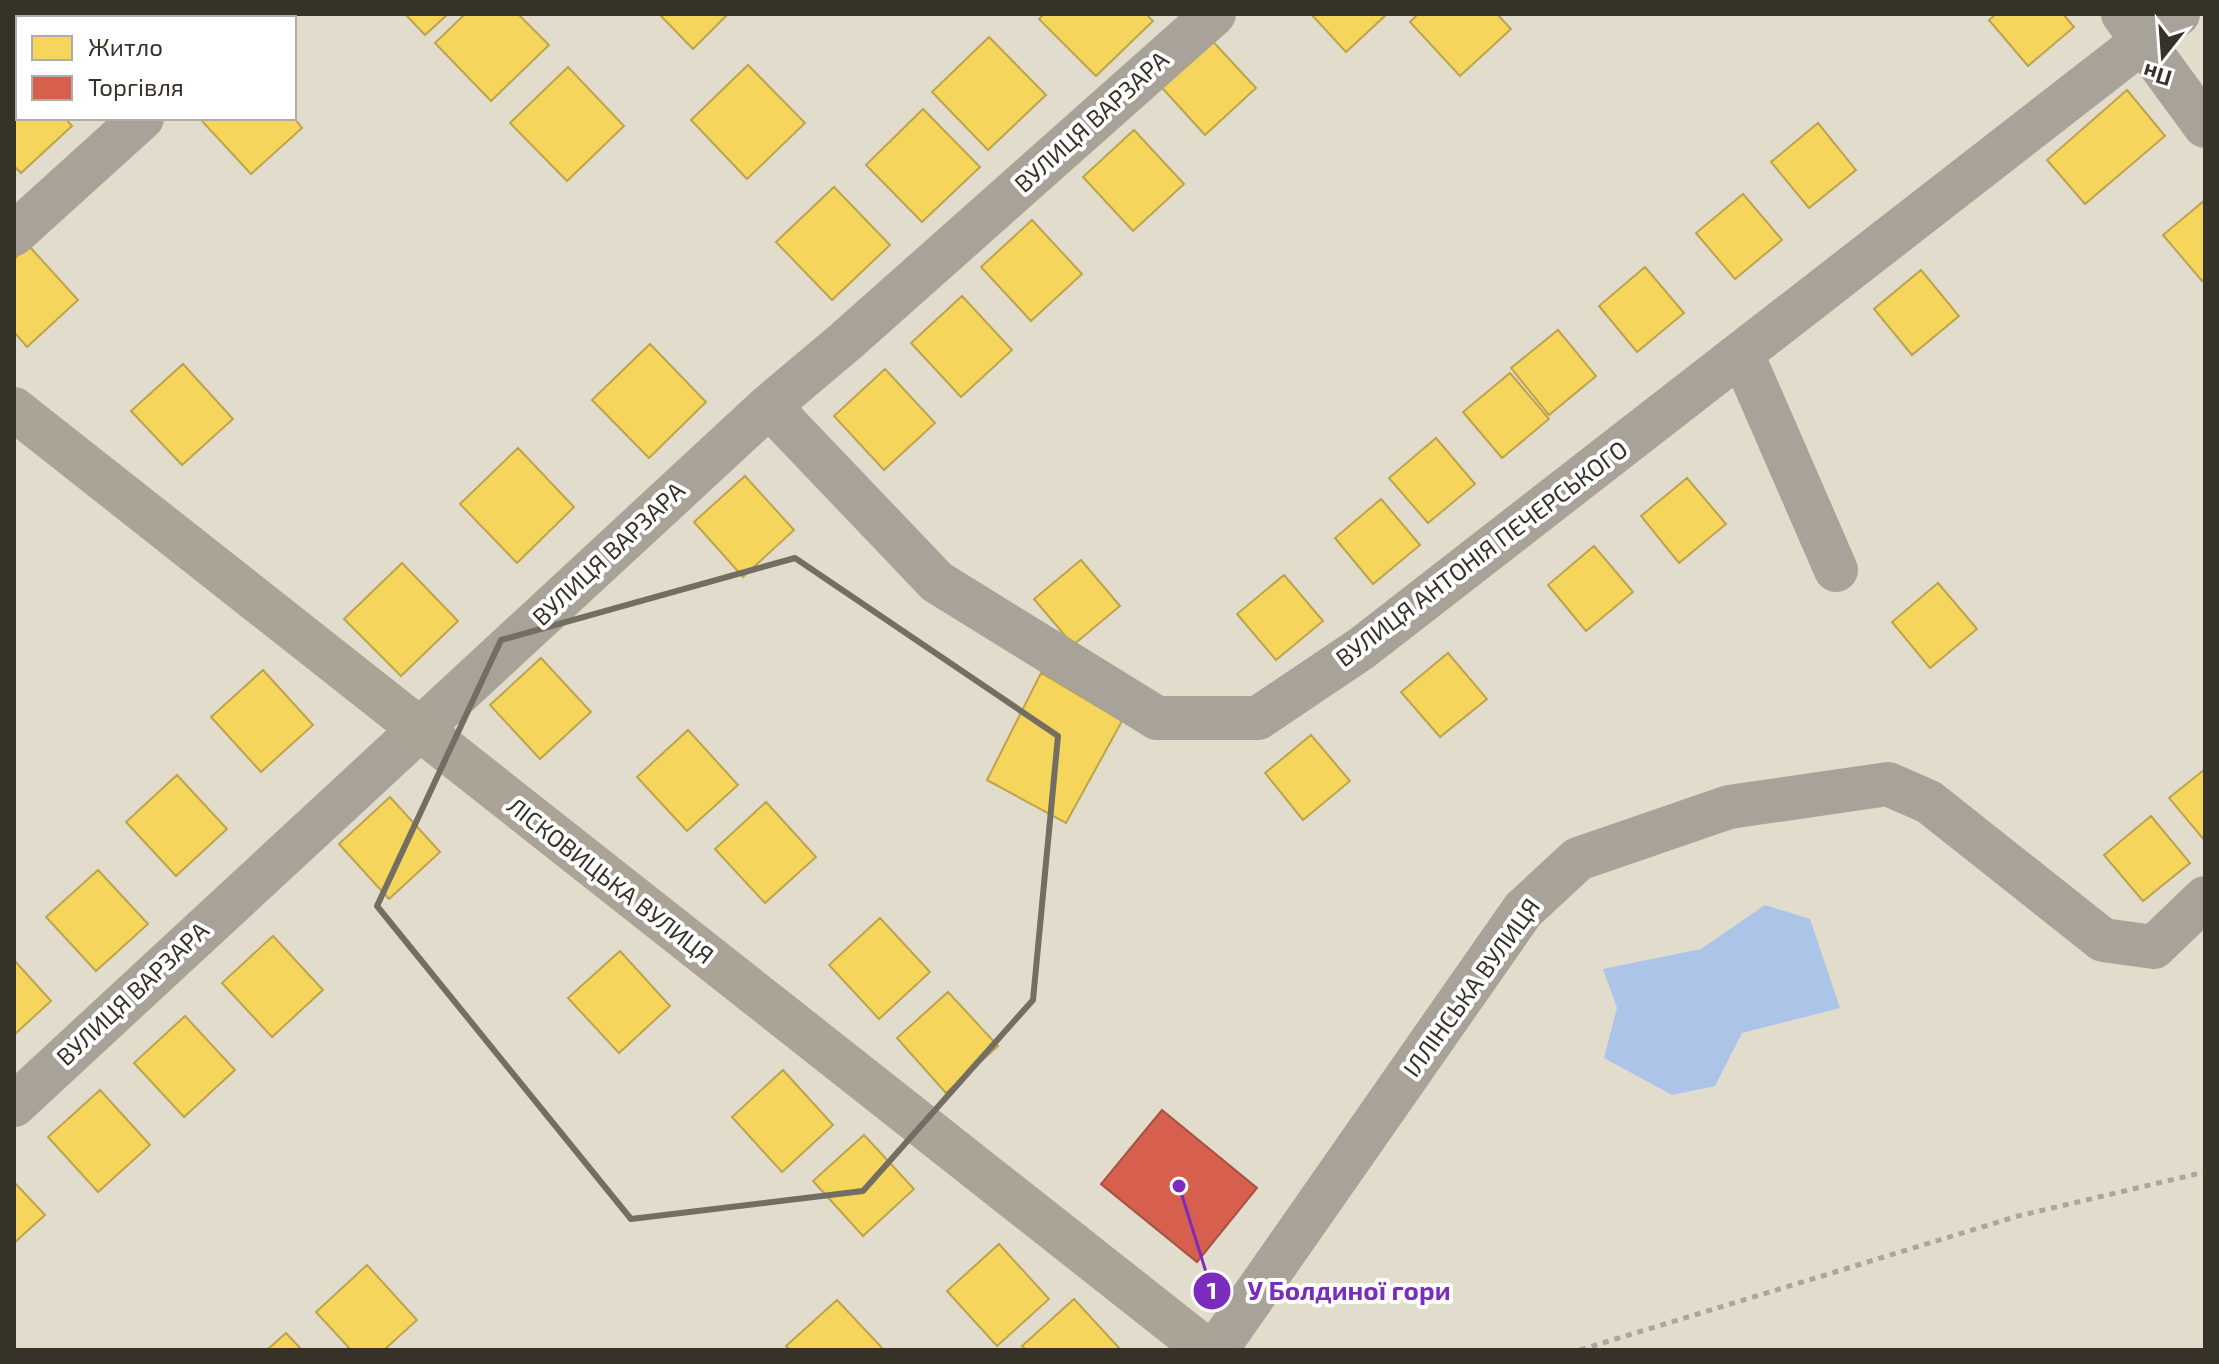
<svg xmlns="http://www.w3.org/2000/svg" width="2219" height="1364" font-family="'Exo 2',sans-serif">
  <rect width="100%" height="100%" fill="#e2dccd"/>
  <path fill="#acc4e8" d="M1765,905L1810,919L1840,1008L1742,1033L1715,1086L1672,1095L1604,1058L1617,1008L1603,969L1701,949Z"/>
  <path fill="#f6d55c" stroke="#bda44c" stroke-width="2" d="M405,14H448L425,35Z
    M465,14H518L549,45L491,101L435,43Z
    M659,14H728L693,49Z
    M1044,14H1146L1153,21L1096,76L1039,19Z
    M1311,14H1387L1346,52Z
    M1418,14H1497L1511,29L1460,76L1410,22Z
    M1996,14H2063L2074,27L2028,66L1989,20Z
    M1206,34L1256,88L1205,135L1155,80Z
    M989,37L1046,95L988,150L932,92Z
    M748,65L805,123L747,179L691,120Z
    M568,67L624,126L567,181L510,123Z
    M18,75V118H65L72,126L21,173L14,166V79Z
    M2127,90L2165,136L2085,204L2047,160Z
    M923,109L980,167L922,222L866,165Z
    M204,118H294L302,128L251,174L201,120Z
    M1818,123L1856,170L1809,208L1771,162Z
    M1134,130L1184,184L1133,231L1083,177Z
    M834,187L890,245L832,300L776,242Z
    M1743,194L1782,240L1735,279L1696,233Z
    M2205,200V279L2202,281L2163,235Z
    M1032,220L1082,274L1031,321L981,267Z
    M29,246L78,300L27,347L14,332V259Z
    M1645,267L1684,313L1637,352L1599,306Z
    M1921,270L1959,316L1912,355L1874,309Z
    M962,296L1012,350L961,397L911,343Z
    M1558,330L1596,376L1549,415L1511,368Z
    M650,344L706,402L649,458L592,400Z
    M183,364L233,419L182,465L131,411Z
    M885,369L935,423L884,470L834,416Z
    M1510,373L1549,419L1502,458L1463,412Z
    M1436,438L1475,484L1428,523L1389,478Z
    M518,448L574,507L517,563L460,504Z
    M745,476L794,530L743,577L694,522Z
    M1687,478L1726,524L1679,563L1641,516Z
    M1381,499L1420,545L1373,584L1335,538Z
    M1594,546L1633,592L1586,631L1548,585Z
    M1081,560L1120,606L1073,645L1034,599Z
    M402,563L458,621L401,676L344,619Z
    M1284,575L1323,621L1276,660L1237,614Z
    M1938,583L1977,629L1930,668L1892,622Z
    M1448,653L1487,699L1440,737L1401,692Z
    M541,658L591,712L540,759L490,705Z
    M263,670L313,725L261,772L211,717Z
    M1041,673L1122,721L1066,823L987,780Z
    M688,730L738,785L687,831L637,777Z
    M1311,735L1350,781L1303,820L1265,773Z
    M2205,769V841L2169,798Z
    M177,775L227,829L176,876L126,822Z
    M390,797L440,852L389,899L339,844Z
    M766,802L816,857L765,903L715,849Z
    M2151,816L2190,863L2143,901L2104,855Z
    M98,870L148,924L96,971L46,917Z
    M880,918L930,972L879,1019L829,965Z
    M273,936L323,990L272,1037L222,983Z
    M620,951L670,1006L619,1053L568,998Z
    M14,960L51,1001L14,1035Z
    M948,992L998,1046L946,1093L897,1038Z
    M185,1016L235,1070L184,1117L134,1063Z
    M783,1070L833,1125L782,1172L732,1117Z
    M100,1090L150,1145L98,1192L48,1137Z
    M864,1135L914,1189L863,1236L813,1181Z
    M14,1182L45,1215L14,1243Z
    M999,1244L1049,1299L997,1346L947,1291Z
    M367,1265L417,1320L384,1350H351L316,1312Z
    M1074,1299L1121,1350H1026L1022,1346Z
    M837,1300L884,1350H790L786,1346Z
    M286,1333L302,1350H267Z"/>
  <path fill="#d6604d" stroke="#a65242" stroke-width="2" d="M1162,1110L1257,1188L1197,1262L1101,1184Z"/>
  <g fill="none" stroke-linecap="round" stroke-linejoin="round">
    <path stroke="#aba59b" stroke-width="5" stroke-dasharray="6 6" stroke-linecap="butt" d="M1580,1350L2018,1216L2205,1172"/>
    <path stroke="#a8a298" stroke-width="44" d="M2123,14L2205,126
      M252,18L256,14
      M14,234L142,118
      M1742,354L1836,570
      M769,406L937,582L1157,718H1258L1362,648L2178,14
      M14,1105L769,406L846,341L1214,14
      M1216,1350L1523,910L1578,859L1729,807L1888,784L1929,802L2103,940L2154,947L2205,898"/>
    <path stroke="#aba496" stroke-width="44" d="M14,409L1207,1350"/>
  </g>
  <path fill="none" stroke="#736e62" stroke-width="6" stroke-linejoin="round" d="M795,558L1058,736L1033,1000L863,1191L631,1219L377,906L501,640Z"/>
  <g text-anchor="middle" stroke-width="8" stroke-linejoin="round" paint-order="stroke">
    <g font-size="24" fill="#373228" stroke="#fff">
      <text transform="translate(1092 122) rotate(-42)" y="8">ВУЛИЦЯ ВАРЗАРА</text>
      <text transform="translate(609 554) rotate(-43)" y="8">ВУЛИЦЯ ВАРЗАРА</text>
      <text transform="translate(1482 554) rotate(-37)" y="8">ВУЛИЦЯ АНТОНІЯ ПЕЧЕРСЬКОГО</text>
      <text transform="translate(610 881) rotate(38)" y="8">ЛІСКОВИЦЬКА ВУЛИЦЯ</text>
      <text transform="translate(1472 988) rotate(-54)" y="8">ІЛЛІНСЬКА ВУЛИЦЯ</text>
      <text transform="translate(133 994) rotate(-43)" y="8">ВУЛИЦЯ ВАРЗАРА</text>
    </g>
  </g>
  <path fill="none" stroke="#7b2cbf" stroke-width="3" d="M1179 1186L1212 1291"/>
  <g fill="#7b2cbf" stroke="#fff" stroke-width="3">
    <circle cx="1179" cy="1186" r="8"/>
    <circle cx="1212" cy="1291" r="20"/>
  </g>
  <g font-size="24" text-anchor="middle" font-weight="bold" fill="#fff">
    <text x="1212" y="1299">1</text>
  </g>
  <g font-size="26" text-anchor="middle" font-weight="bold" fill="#7b2cbf" stroke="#fff" stroke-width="8" stroke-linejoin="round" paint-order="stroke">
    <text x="1349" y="1300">У Болдиної гори</text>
  </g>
  <rect width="2219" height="1364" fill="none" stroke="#373228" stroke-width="32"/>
  <rect x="16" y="16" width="280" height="104" fill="#ffffff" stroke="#afada9" stroke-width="2"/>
  <rect x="32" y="36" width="40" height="24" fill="#f6d55c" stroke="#afada9" stroke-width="2"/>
  <text x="88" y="56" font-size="24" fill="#373228">Житло</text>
  <rect x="32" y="76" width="40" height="24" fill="#d6604d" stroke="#afada9" stroke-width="2"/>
  <text x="88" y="96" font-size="24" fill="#373228">Торгівля</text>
  <g transform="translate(2163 56) rotate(197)" stroke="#ffffff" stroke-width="6" paint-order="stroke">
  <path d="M0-6L14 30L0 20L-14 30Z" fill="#373228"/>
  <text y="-12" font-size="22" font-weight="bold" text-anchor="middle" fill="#373228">Пн</text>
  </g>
</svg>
